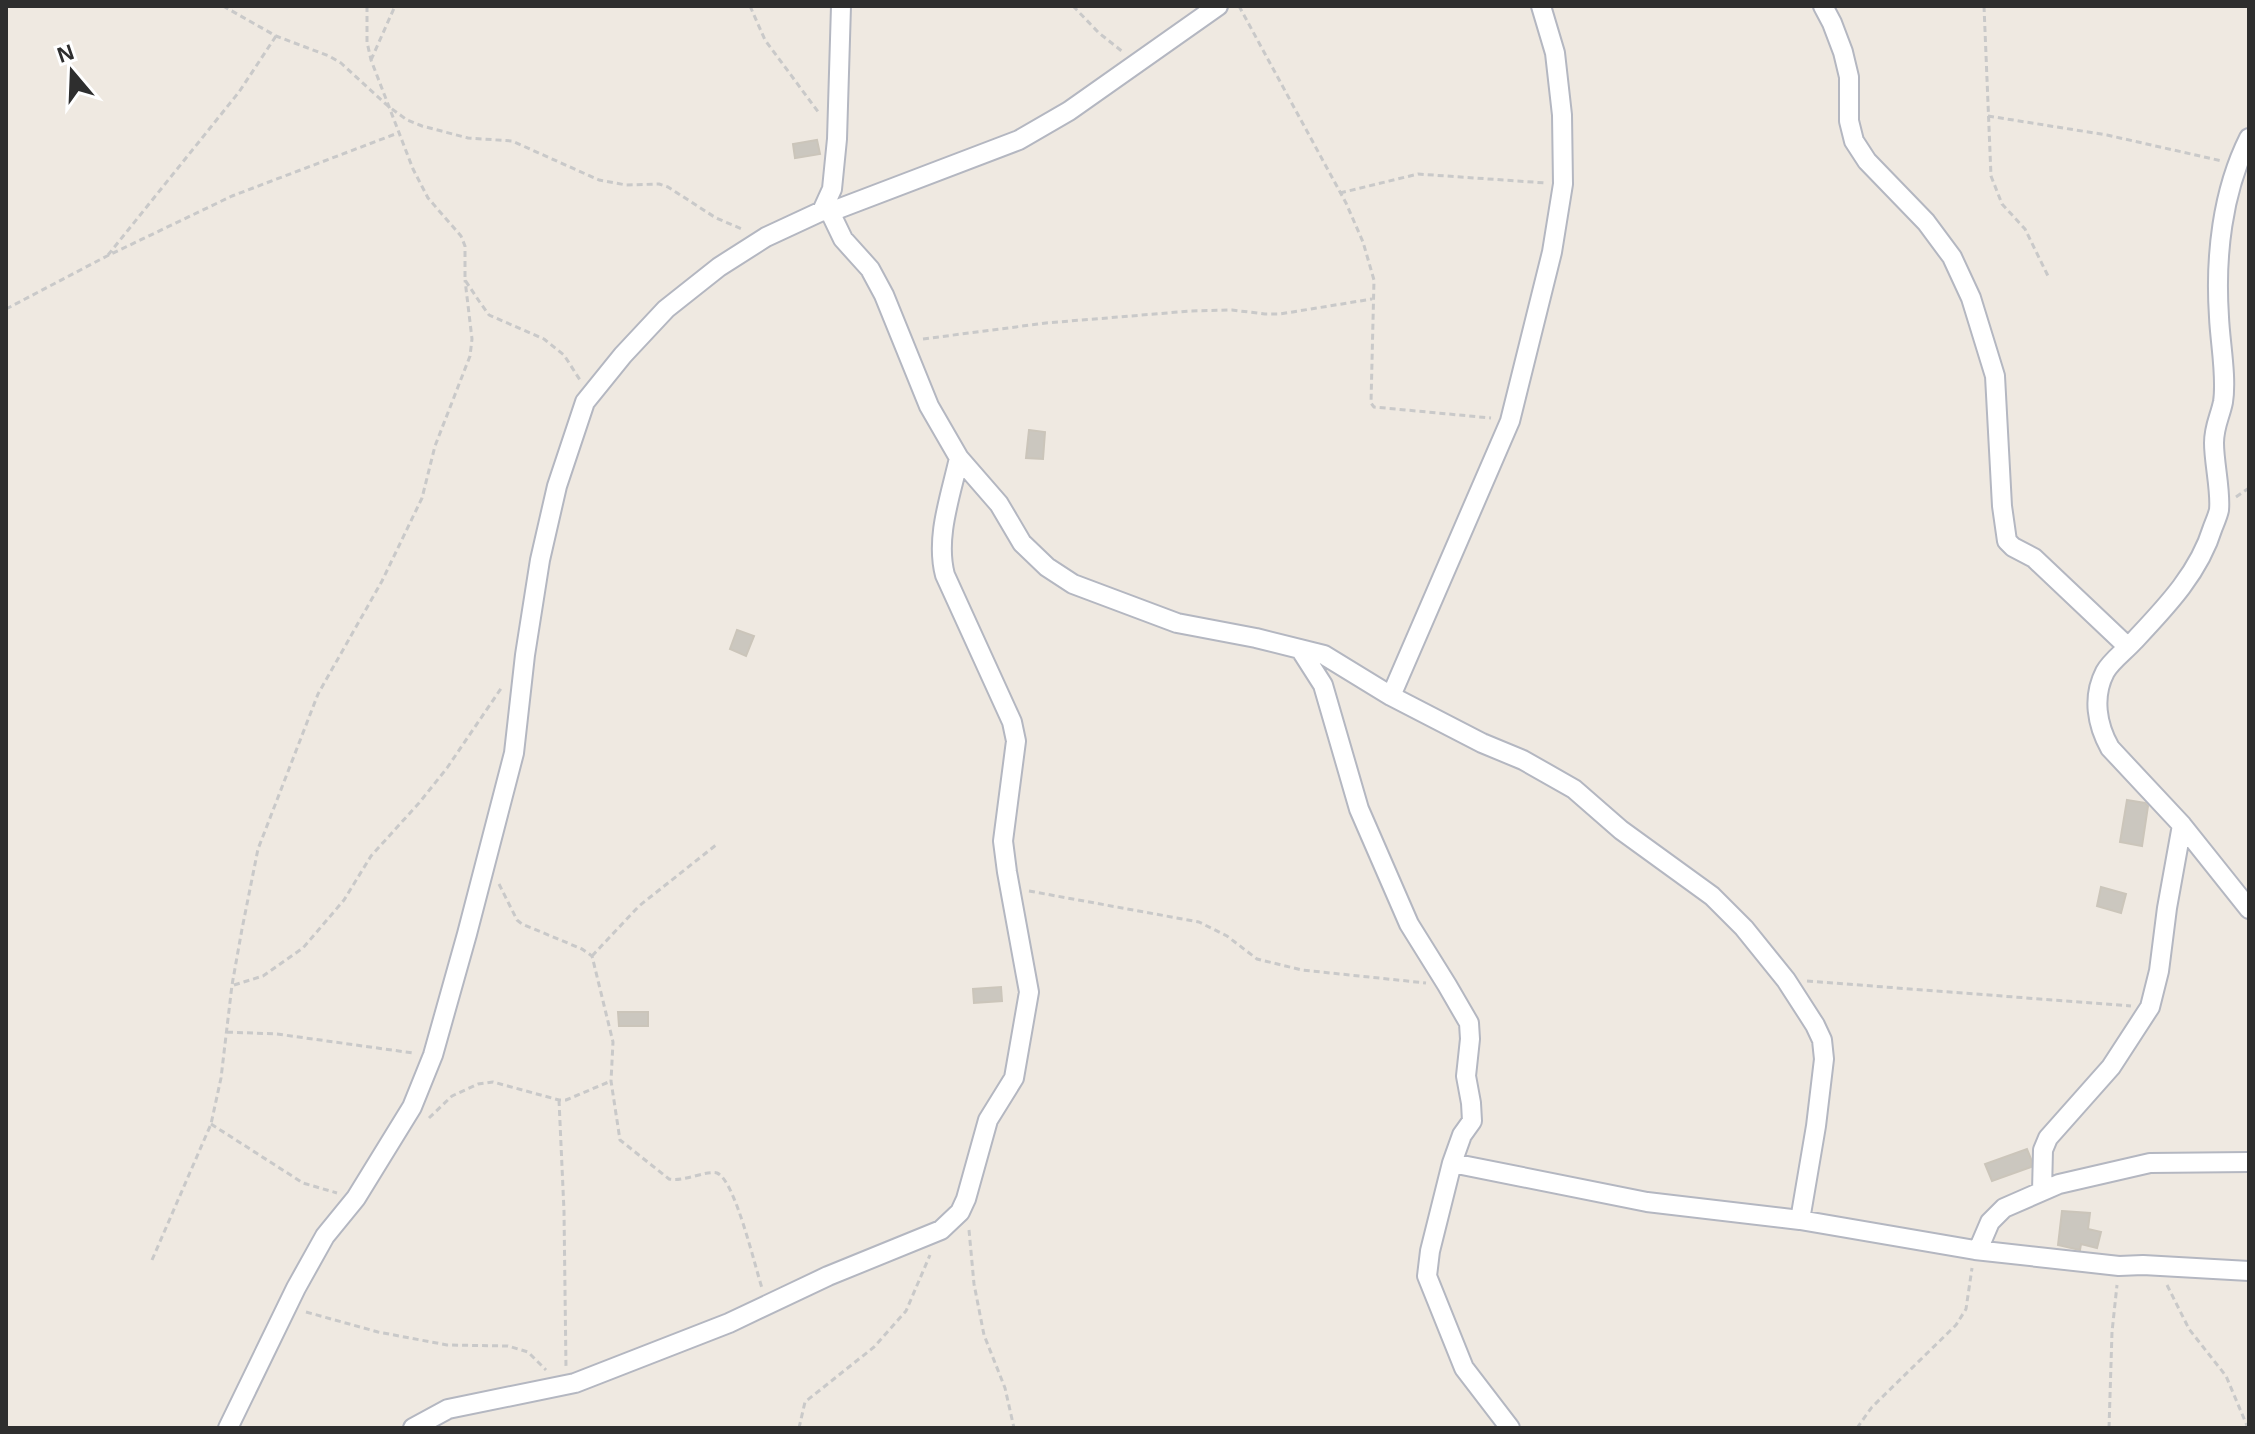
<svg xmlns="http://www.w3.org/2000/svg" width="2255" height="1434" font-family="Arial,sans-serif">
  <rect width="100%" height="100%" fill="#efe9e1"/>
  <path fill="#cbc7bf" stroke="#cbc5ba" stroke-width="2" d="M817,140L820,154L795,158L793,144Z
    M1029,430L1045,432L1043,459L1026,458Z
    M737,630L754,636L746,656L730,649Z
    M2127,800L2145,803L2148,806L2142,846L2120,842Z
    M2101,887L2126,894L2121,913L2097,906Z
    M1001,987L1002,1001L974,1003L973,989Z
    M618,1012H648V1026H619Z
    M2027,1149L2031,1159V1167L1992,1181L1985,1164Z
    M2062,1211L2090,1213L2088,1229L2101,1232L2097,1248L2081,1244L2080,1250L2058,1245Z"/>
  <g fill="none" stroke-linecap="round" stroke-linejoin="round">
    <g stroke="#b4b7c1" stroke-width="22">
      <path id="minor" d="M1823,6L1832,23L1843,52L1849,77V121L1854,141L1867,161L1926,222L1952,257L1971,298L1995,376L2002,506L2007,541L2013,547L2034,558L2128,647
        M2249,138C2222,192 2215,257 2219,317C2220,342 2227,377 2223,402C2220,417 2214,426 2214,443C2214,463 2221,491 2219,510C2218,515 2215,522 2213,527C2199,573 2166,607 2134,641C2125,651 2111,661 2105,672C2092,697 2097,725 2110,748L2182,825L2249,909
        M822,211L830,212L1019,140L1069,111L1218,6
        M830,212L843,239L870,269L884,295L929,406L959,458L999,504L1022,543L1047,567L1073,584L1177,623L1256,638L1324,655L1391,696L1482,743L1523,760L1574,789L1621,830L1712,896L1744,928L1786,980L1815,1025L1822,1040L1824,1059L1816,1126L1800,1220
        M1300,649L1323,685L1359,809L1409,924L1447,985L1469,1023L1470,1039L1466,1076L1471,1103L1472,1121L1462,1135L1452,1163L1430,1251L1427,1276L1464,1368L1510,1428
        M1391,696L1510,421L1552,252L1563,184L1562,115L1555,53L1541,6
        M1452,1163L1647,1202L1800,1220L1975,1250L2119,1266L2143,1265L2249,1271
        M2042,1191L2043,1150L2048,1138L2111,1067L2150,1007L2159,971L2167,908L2182,825
        M1978,1250L1990,1222L2004,1208L2059,1184L2150,1163L2249,1162
        M228,1428L296,1288L325,1236L356,1198L412,1107L433,1055L467,934L514,753L525,655L540,560L557,486L585,402L623,355L666,309L719,267L766,237L822,211L832,189L837,139L841,6
        M413,1428L448,1409L575,1383L729,1323L828,1276L941,1230L960,1212L966,1199L988,1120L1014,1078L1029,992L1007,872L1003,841L1016,741L1012,722L945,575C935,537 951,495 959,458"/>
    </g>
    <path stroke="#c9c9c9" stroke-width="3" stroke-dasharray="6 4" stroke-linecap="butt" d="M223,6L276,36L329,56L341,63L388,106L407,120L422,126L468,138L512,141L599,180L626,185L659,184L668,187L716,218L742,229
      M367,6V42L371,60L413,169L428,198L461,236L465,246V280L479,301L489,315L544,339L564,355L580,380
      M750,6L765,40L819,113
      M1073,6L1099,33L1123,52
      M1239,6L1346,203L1363,242L1374,280L1371,403L1374,407L1491,418
      M1984,6L1991,176L2002,204L2025,229L2049,278
      M371,60L395,6
      M1988,116L2107,135L2222,161
      M1340,193L1418,174L1546,183
      M108,255L239,92L276,36
      M6,309L107,256L232,196L398,133
      M923,339L1046,323L1191,311L1232,310L1265,314H1280L1372,299
      M2236,497L2249,488
      M499,884L517,920L522,924L582,949L592,956L613,1042L611,1081L620,1140L669,1179C684,1182 707,1170 717,1173C735,1180 755,1267 762,1288
      M1029,891L1199,922L1227,936L1257,959L1302,970L1426,983
      M592,956L639,906L716,845
      M1807,981L2131,1006
      M234,985L263,976L303,948L344,900L371,856L419,803L447,768L502,687
      M227,1032L277,1034L413,1053
      M559,1100L564,1211L566,1368
      M429,1118L452,1096L478,1084L493,1082L559,1100H566L611,1081
      M211,1124L303,1183L337,1193
      M969,1230L974,1284L984,1335L1005,1388L1014,1428
      M152,1260L211,1124L221,1078L232,985L242,929L258,849L318,694L382,581L422,498L435,446L470,356L472,339L465,280
      M2167,1285L2189,1329L2226,1376L2248,1428
      M306,1312L378,1332L447,1345L508,1346L528,1352L546,1370
      M799,1428L805,1402L874,1347L906,1311L930,1255
      M1857,1428L1872,1407L1956,1325L1966,1309L1972,1268
      M2109,1428L2112,1332L2117,1285"/>
    <use href="#minor" stroke="#fff" stroke-width="18"/>
  </g>
  <rect width="2255" height="1434" fill="none" stroke="#2e2e2e" stroke-width="16"/>
  <g transform="translate(72 72) rotate(341)" stroke="#ffffff" stroke-width="6" paint-order="stroke">
  <path d="M0-6L14 30L0 20L-14 30Z" fill="#2e2e2e"/>
  <text y="-12" font-size="22" font-weight="bold" text-anchor="middle" fill="#2e2e2e">N</text>
  </g>
</svg>
